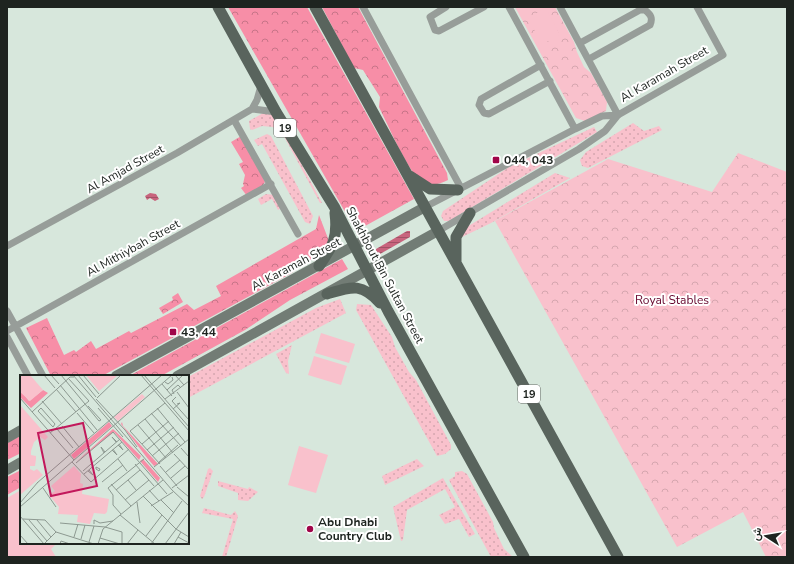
<svg xmlns="http://www.w3.org/2000/svg" width="794" height="564" font-family="'Nunito Sans',Vazirmatn,sans-serif">
  <defs>
    <pattern id="grass-dots" width="8" height="8" patternUnits="userSpaceOnUse"><rect width="8" height="8" fill="#f9c1cc"/><path d="M2 2h.1M6 6h.1" fill="none" stroke="#d5a6af" stroke-width="1.8" stroke-linecap="round"/></pattern>
    <pattern id="forest-crowns" width="20" height="18" patternUnits="userSpaceOnUse"><rect width="20" height="18" fill="#f78ea7"/><path d="M2 6a3 3 0 1 1 6 0M12 15a3 3 0 1 1 6 0" fill="none" stroke="#c77488"/></pattern>
    <pattern id="park-crowns" width="20" height="18" patternUnits="userSpaceOnUse"><rect width="20" height="18" fill="#f9c1cc"/><path d="M2 6a3 3 0 1 1 6 0M12 15a3 3 0 1 1 6 0" fill="none" stroke="#d5a6af"/></pattern>
    <pattern id="water-rules" width="6" height="5" patternUnits="userSpaceOnUse"><rect width="6" height="5" fill="#c8647d"/><path d="M0 2.5h6" fill="none" stroke="#a25266"/></pattern>
  </defs>
  <rect width="100%" height="100%" fill="#d7e7dc"/>
  <path fill="url(#grass-dots)" d="M265,112H270L277,118L322,203H320L280,129L276,132L273,127L262,126L252,130L250,129L249,121Z
    M633,123L644,131L659,126L662,130L588,168L582,166L580,160L586,152Z
    M594,127L597,132L449,221H444L441,216L443,211L509,167Z
    M267,134L271,136L313,216L310,224L305,222L262,144L258,146L254,140Z
    M555,173L570,178L491,223L460,238L462,230Z
    M266,194L275,195L283,207L278,210L272,199L261,205L258,199Z
    M340,299L346,313L188,398V377L316,308Z
    M357,304L371,305L392,337L395,347L409,372L416,380L451,445V449L445,454L437,456L356,310Z
    M292,345L288,361L289,374L286,373L276,354Z
    M417,459L424,466L385,485L382,476Z
    M210,468L213,471L204,497L202,499L200,496L208,469Z
    M462,471L467,474L493,522L494,528L504,549L513,557H491L449,480L455,476V472Z
    M443,478L475,534L469,537L459,519L445,524L439,515L455,507L445,489L407,510L403,540L401,541L393,507Z
    M218,481L248,489L249,487L258,492L248,501L238,500V493L218,486Z
    M204,508L231,515L235,511L238,516L226,557H222L233,519L202,513Z"/>
  <path fill="url(#forest-crowns)" d="M228,7H307L414,199L356,231Z
    M322,7H358L447,173L448,180C440,184 431,187 422,182C409,174 387,123 379,107L380,97L363,70L354,68Z
    M243,135L265,182L262,186L247,196L241,188L244,186L243,184L245,175L239,164L243,162L231,142Z
    M319,215L329,241L322,252L290,274L102,376H51L26,328L47,318L64,355L74,350L76,352L91,341L96,349L129,331L131,333L187,304L194,310L221,296L216,286L316,229Z
    M342,259L348,269L290,300L245,330L161,376H129Z
    M178,293L183,302L163,314L159,308L173,300L172,297Z
    M21,435V453L7,460V443Z
    M21,470V487L7,495V477Z"/>
  <path fill="url(#park-crowns)" d="M515,7H555L574,42L577,52L584,67L591,73L607,102L606,111L585,121L576,118Z
    M738,153L787,172V557H766L743,512L677,547L495,221L608,159L712,192Z"/>
  <path fill="#f9c1cc" d="M546,8L560,35L542,44L528,18Z
    M321,333L355,344L349,363L315,353Z
    M314,356L347,366L341,385L308,375Z
    M299,446L328,455L316,493L288,485Z
    M21,490V543H57L51,549L56,557H7V498Z"/>
  <path fill="url(#water-rules)" d="M150,193L156,194L159,199L155,201L150,198L147,200L145,196Z
    M407,231H410V237L380,254L376,252V249Z"/>
  <g fill="none" stroke-linecap="round" stroke-linejoin="round">
    <path stroke="#979d99" stroke-width="7" d="M363,7L461,188
      M446,7L430,17L435,30L439,31L484,7
      M509,7L575,129
      M560,7L618,115
      M580,43L640,10H645C651,15 653,18 650,25L589,59
      M541,65L481,99L479,105L484,113L489,114L550,81
      M253,109L276,112
      M234,120L298,234
      M425,207L575,129L602,116L618,115
      M438,231L579,149L605,131L618,115L723,55L697,7
      M7,246L177,153L252,109L257,100L261,86
      M7,311L43,376
      M7,331L271,184
      M7,337L28,376"/>
    <path stroke="#727c75" stroke-width="10" d="M116,376L425,207
      M177,376L438,231
      M7,438L21,430
      M7,470L21,462"/>
    <path stroke="#59645d" stroke-width="11" d="M218,7L276,112L335,208L388,311L524,557
      M315,7L618,557
      M410,176L430,189L458,190
      M456,261V237L470,213
      M319,266C333,246 338,238 335,213
      M327,294C351,287 361,282 380,303"/>
  </g>
  <g fill="#a00549" stroke="#fff" stroke-width="1.5">
    <rect x="492" y="156" width="8" height="8" rx="2"/>
    <rect x="169" y="328" width="8" height="8" rx="2"/>
    <circle cx="310" cy="529" r="4"/>
  </g>
  <g text-anchor="middle" stroke-width="4" stroke-linejoin="round" paint-order="stroke">
    <g fill="#fff" stroke="#626663" stroke-width="1">
      <rect x="274" y="119" width="22" height="18" rx="3"/>
      <rect x="518" y="385" width="22" height="18" rx="3"/>
    </g>
    <g font-size="11" font-weight="bold" fill="#1e2420">
      <text x="285" y="132">19</text>
      <text x="529" y="398">19</text>
    </g>
    <g font-size="12" fill="#1e2420" stroke="#fff">
      <text transform="translate(664 74) rotate(-30)" y="4">Al Karamah Street</text>
      <text transform="translate(125 169) rotate(-29)" y="4">Al Amjad Street</text>
      <text transform="translate(133 248) rotate(-29)" y="4">Al Mithiybah Street</text>
      <text transform="translate(296 264) rotate(-28)" y="4">Al Karamah Street</text>
      <text transform="translate(385 275) rotate(62)" y="4">Shakhbout Bin Sultan Street</text>
    </g>
    <g font-size="12" font-weight="bold" fill="#1e2420" stroke="#fff" text-anchor="start">
      <text x="504" y="164">044, 043</text>
      <text x="181" y="336">43, 44</text>
      <text x="318" y="526">Abu Dhabi<tspan x="318" dy="14">Country Club</tspan></text>
    </g>
    <g font-size="12" fill="#66062d" stroke="#fff">
      <text x="672" y="304">Royal Stables</text>
    </g>
  </g>
  <g transform="translate(20 375)">
    <rect width="169" height="169" fill="#d7e7dc"/>
    <path d="M122,19L125,22L98,46L94,42Z" fill="#f9c1cc"/>
    <path d="M0,15L9,26L23,15L28,18L11,33L0,22ZM89,47L92,51L54,84L51,80ZM102,47L103,51L138,89L134,91L128,84L101,49ZM93,54L121,81L119,85L94,57L56,87ZM123,84L140,103L138,107L120,86Z" fill="#f78ea7"/>
    <path d="M0,0H10L23,15L10,26L0,17ZM54,91L61,99L60,108L63,109L62,119L89,124L87,137L85,139L74,138L70,149L57,147L58,140L38,139L39,132L29,120L35,116L31,111Z" fill="#f9c1cc"/>
    <path d="M66,0H98L79,16ZM0,30L28,62L25,65L20,62L14,67L11,76V80L16,81V84L11,83L16,84L15,91H10V94L14,96L17,94L23,100L0,120Z" fill="#f9c1cc"/>
    <path fill="none" stroke="#8d9991" stroke-width="1" d="M24,0L35,13M31,0L39,9M41,0L79,46L81,45L68,31M53,0L152,115L169,131M58,0L76,22M63,0L79,19M121,0L169,56M124,0L169,52M155,0L164,10M145,7L148,9L153,5L152,2M142,9L152,21M40,10L77,55M36,14L56,37M147,15L163,0M157,17L169,33M154,19L152,15L158,10L161,13M156,22L152,26L169,45M0,23L54,85M77,23L101,0M76,24L105,55L117,72M145,24L169,6M22,26L42,49M21,33L35,49L33,52L18,36ZM78,33L103,62M137,33L165,67M153,34L160,28L157,29M12,37L50,2H54M57,38L74,58M131,38L161,71M125,44L153,78M118,50L146,83M42,51L59,72M37,54L53,73M30,58L69,26L48,3M96,67L92,62L97,67M122,69L149,46M98,70L103,75L99,69M161,73L169,82M92,75L97,80L93,74M127,75L154,52M84,78L81,72L85,77M154,79L169,95M132,81L159,58M98,84L107,96M52,87L71,107L109,74M56,88L93,57L147,119M138,88L158,70M115,89L134,111M140,89L110,56L145,28M140,91L157,111M76,92L80,94L79,96L76,94ZM134,92L169,64M63,96L100,64M68,96L73,100L69,95M146,97L160,85M64,99L102,67M151,103L165,91M108,105L116,115M82,107L103,90M17,108L142,0M91,109L111,131M157,112L169,122M23,113L36,132M152,113L169,100M96,115L120,95M129,115L139,126M123,121L156,154L169,162M105,125L129,105M141,125L154,138M117,127L120,148M0,128L18,107M131,131L153,117M0,132L152,0M101,139L93,130V120L88,113L124,84M100,140L135,169M0,141L24,169M3,144L25,145L36,157L74,169M9,145L27,166M17,145L31,162M40,148L85,152L102,157V169M74,149V145L80,148L93,146M0,160L8,169M126,161L142,140M54,162L58,149M158,162L169,168M80,163L100,169M61,164L65,150M69,167L74,151M24,169L36,157M40,169L41,166L50,169M78,169L83,154L143,105M107,169L118,155M131,169L162,126M145,169L169,137M154,169L161,157"/>
    <path fill="#c2185b" fill-opacity="0.15" stroke="#c2185b" stroke-width="2" d="M63,48L77,111L31,121L18,58Z"/>
    <rect width="169" height="169" fill="none" stroke="#1e2420" stroke-width="2"/>
  </g>
  <rect width="794" height="564" fill="none" stroke="#1e2420" stroke-width="16"/>
  <g transform="translate(766 536) rotate(282)" stroke="#ffffff" stroke-width="3" paint-order="stroke">
  <path d="M0-3L7 15L0 10L-7 15Z" fill="#1e2420"/>
  <text y="-6" font-size="11" font-weight="bold" text-anchor="middle" fill="#1e2420">ش</text>
  </g>
</svg>
